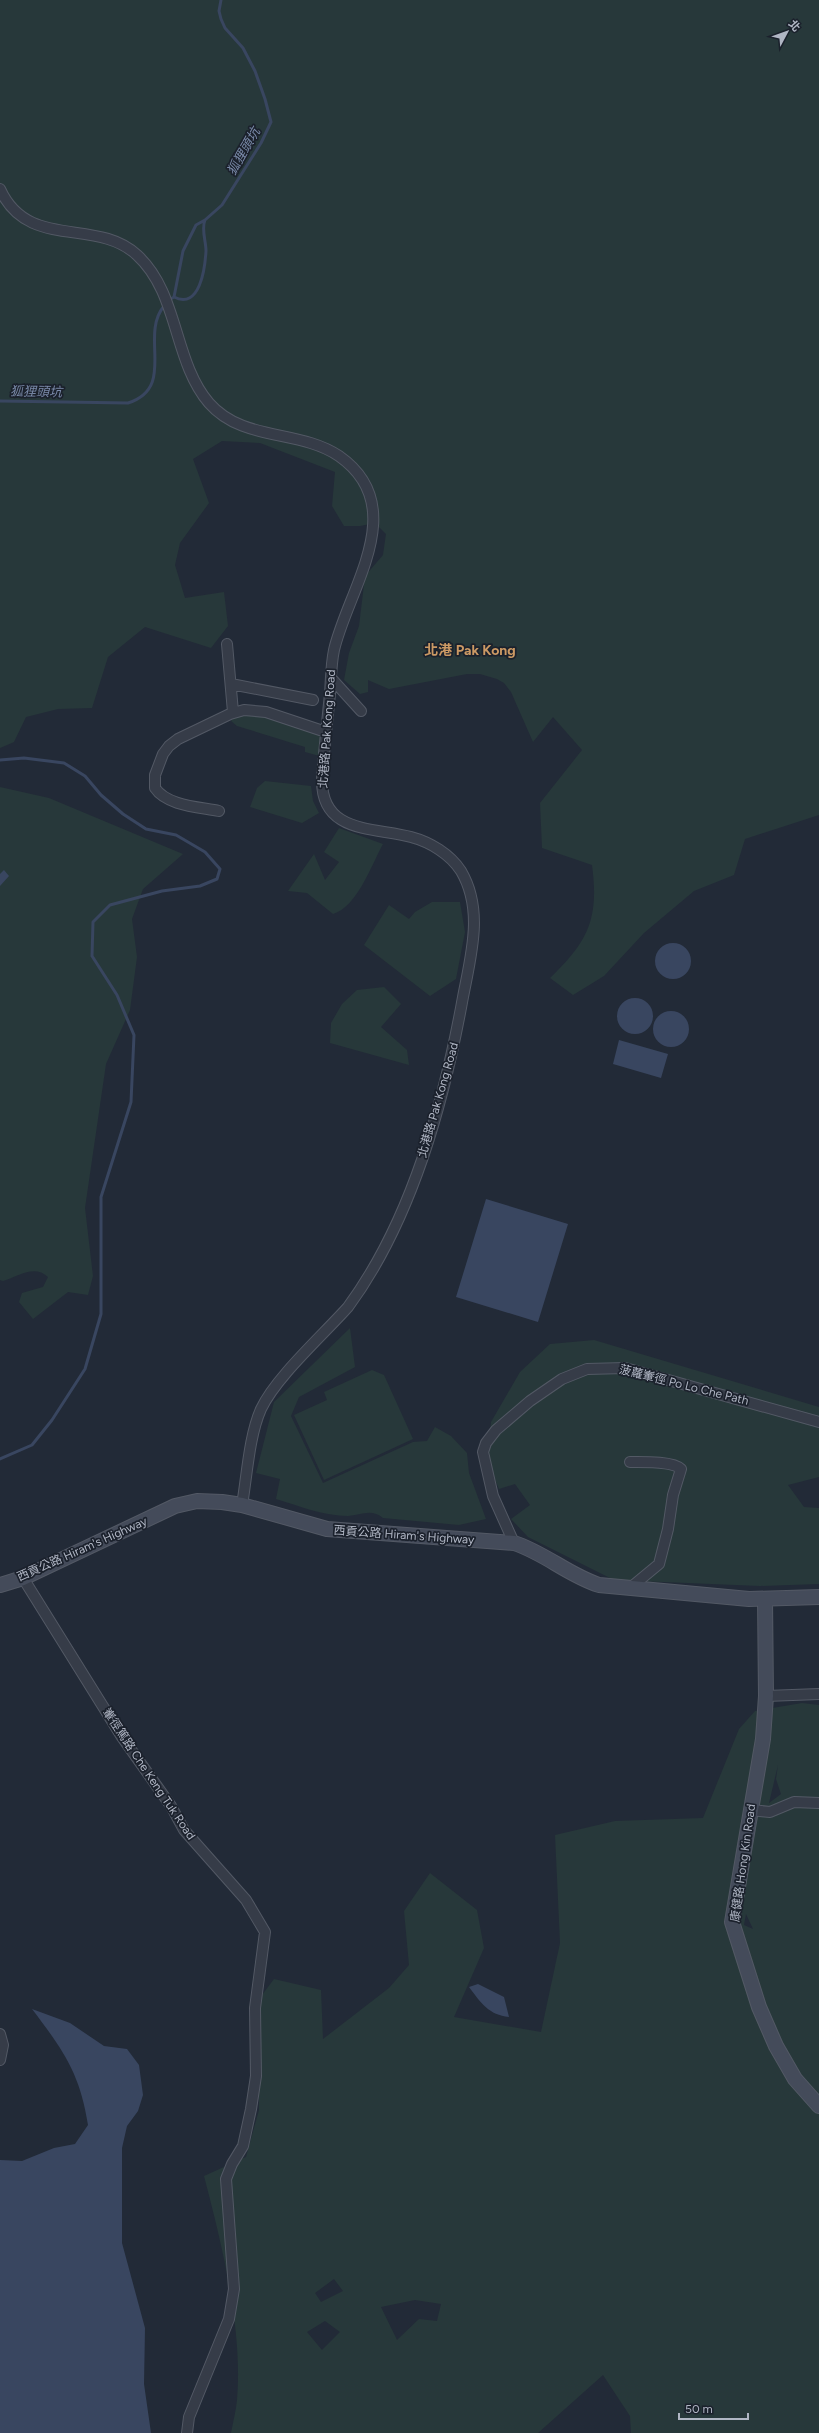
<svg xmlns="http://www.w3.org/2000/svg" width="819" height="2433" font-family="Figtree,'Noto Sans TC',sans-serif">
  <rect width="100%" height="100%" fill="#222a37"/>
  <path fill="#27383a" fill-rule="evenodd" d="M0,0H819V815L745,839L734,875L694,891L644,933L604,976L573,995L550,978C589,941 599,918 592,865L542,848L540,803L582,750L553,717L533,742L511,692L504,683L497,679L480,674H467L389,689L368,680V692L360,694L344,680L349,653L359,626L365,576L383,555L386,534L375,523L360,526H344L332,506L335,472L260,443L222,441L193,459L209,503L180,543L175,565L185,598L224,592L228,626L211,648L145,627L108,657L92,708L58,709L26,717L14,742L0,748Z
    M256,713L325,734L323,757L305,752V747L237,726L231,721L236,714Z
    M265,781L311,786L313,801L319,813L302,823L250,807L257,788Z
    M0,787L49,798L183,854L143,889L132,919L137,957L130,1010L106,1064L85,1208L93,1276L88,1295L68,1292L33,1319L19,1302L22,1293L43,1287L48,1277C35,1264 18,1276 3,1281L0,1280Z
    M339,828L383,844C371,866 357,907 333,914L307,893L288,891L314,854L325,880L339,862L324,852Z
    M432,902H460L465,932L456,979L430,996L364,945L389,905L409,919L415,912Z
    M384,987L401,1004L381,1027L407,1050L409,1065L330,1043L331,1023L342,1004L357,990Z
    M350,1328L355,1367L299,1397L291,1416L323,1483L413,1442L427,1441L435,1427L451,1436L467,1453L469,1473L486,1519L459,1525L383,1518C372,1508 360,1515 348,1516C324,1516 299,1506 276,1499L280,1479L256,1473L274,1402Z
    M594,1340L819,1407V1477L788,1485L804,1507L819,1508V1584L760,1586L614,1580L528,1537L511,1519L530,1505L515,1484L499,1489L488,1463L491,1422L520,1372L550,1344Z
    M372,1370L384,1375L413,1439L324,1480L294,1415L327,1400L324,1392Z
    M802,1703L819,1705V2433H631L630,2416L603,2375L538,2433H231C233,2422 236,2411 237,2400C243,2329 222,2245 204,2176L246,2157L259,2110V1999L274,1979L321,1990L323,2039L389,1988L409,1965L404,1911L430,1873L477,1910L484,1948L454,2017L541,2032L560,1943L555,1835L615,1821L703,1818L739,1729L755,1711ZM778,1765L776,1779L781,1794L769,1803ZM746,1914L753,1929L744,1925ZM334,2279L343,2291L321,2302L315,2293ZM415,2300L441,2304L437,2321L419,2319L397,2340L381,2307ZM325,2321L340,2332L322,2350L307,2332Z"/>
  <path fill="#394660" d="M4,870L9,876L0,886V874Z
    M655 961a18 18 0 1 1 36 0a18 18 0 1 1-36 0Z
    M617 1016a18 18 0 1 1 36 0a18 18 0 1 1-36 0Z
    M653 1029a18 18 0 1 1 36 0a18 18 0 1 1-36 0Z
    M619,1040L668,1054L661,1078L613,1064Z
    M486,1199L568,1224L538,1322L456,1297Z
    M478,1984L504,1997L509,2017C489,2015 481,2003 469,1987Z
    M32,2009L70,2023L104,2046L127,2049L139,2065L143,2095L138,2111L127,2126L122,2148V2243L145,2328L144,2384L151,2433H0V2160L22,2161L54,2148L75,2144L88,2125C80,2073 63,2050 32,2009Z"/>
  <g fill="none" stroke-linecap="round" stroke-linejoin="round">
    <path stroke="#394660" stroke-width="3" d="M174,297C200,310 205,268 206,251C206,241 201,229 205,220
      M169,300L174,297L183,251L196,225L205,220L222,205L261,143L271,122L265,99L255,71L243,48L225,28L221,19L219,11L221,0
      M0,401L128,403C177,387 139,336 164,306
      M0,760L24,758L64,763L85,776L101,795L123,814L146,829L176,835L205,852L220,869L217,879L200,886L162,891L110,905L93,922L92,956L117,995L134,1035L131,1102L101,1197V1314L85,1369L52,1420L32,1445L0,1459"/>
    <g stroke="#535965" stroke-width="12">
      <path id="street" d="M0,189C28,251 96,217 137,255C179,293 173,361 209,403C243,442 299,429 339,456C412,507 348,589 334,650C331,664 331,680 330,694C327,723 324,751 322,779C321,834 374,827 411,837C430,842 450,854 461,871C484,910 471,955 463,997C444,1102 412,1220 348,1307C323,1335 276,1377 261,1409C249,1436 247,1476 242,1505
        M227,644L233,712
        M331,678L361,711
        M231,684L313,700
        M219,811C200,807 167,806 155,788V775L163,754L169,746L178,739L230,714L244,710L266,712L326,732
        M630,1462C642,1462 673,1461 681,1469L673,1495L668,1529L659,1564L630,1588
        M514,1543L493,1496L483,1452L486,1443L496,1430L530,1401L562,1379L587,1369L625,1368L819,1422
        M23,1578L122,1737L171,1806L184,1830L246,1900L265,1932L255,2008L256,2076L251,2109L243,2146L232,2164L226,2179L234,2289L229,2319L189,2417L187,2433
        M766,1696L819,1694
        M751,1810L770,1812L794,1802L819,1803
        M0,2034L3,2045L0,2060"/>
    </g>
    <g stroke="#535965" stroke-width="16">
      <path id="secondary" d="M0,1585L23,1578L175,1506L197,1501L222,1502L242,1505L327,1529L514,1543C545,1553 568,1575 599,1585L749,1599L819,1597
        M765,1599L766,1696L763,1739L732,1922L759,2007L776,2046L795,2079L819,2106"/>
    </g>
    <use href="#street" stroke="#363c48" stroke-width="10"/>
    <use href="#secondary" stroke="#444b5a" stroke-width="14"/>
  </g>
  <g text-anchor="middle" stroke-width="3.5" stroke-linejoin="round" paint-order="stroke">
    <g font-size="12" fill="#b0b6c4" stroke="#1b212c">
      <text transform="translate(327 729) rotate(-86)" y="4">北港路 Pak Kong Road</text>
      <text transform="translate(438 1100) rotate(-74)" y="4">北港路 Pak Kong Road</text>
      <text transform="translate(684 1385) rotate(14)" y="4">菠蘿輋徑 Po Lo Che Path</text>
      <text transform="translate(404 1535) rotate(4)" y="4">西貢公路 Hiram's Highway</text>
      <text transform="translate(82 1549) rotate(-24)" y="4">西貢公路 Hiram's Highway</text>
      <text transform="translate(149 1774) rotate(56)" y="4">輋徑篤路 Che Keng Tuk Road</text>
      <text transform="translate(743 1863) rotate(-82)" y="4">康健路 Hong Kin Road</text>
    </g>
    <g font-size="13" font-style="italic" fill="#7b8baa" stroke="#1b212c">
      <text transform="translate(243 151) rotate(-60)" y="5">狐狸頭坑</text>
      <text transform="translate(36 391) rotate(1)" y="5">狐狸頭坑</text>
    </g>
    <g font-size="14" font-weight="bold" fill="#cb9964" stroke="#1b212c">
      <text x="470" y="655">北港 Pak Kong</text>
    </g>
  </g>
  <g transform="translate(787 32) rotate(49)" stroke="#1b212c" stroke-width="3" paint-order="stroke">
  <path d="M0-3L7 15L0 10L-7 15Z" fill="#b0b6c4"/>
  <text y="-6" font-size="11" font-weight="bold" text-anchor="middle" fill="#b0b6c4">北</text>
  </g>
  <path d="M679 2413v6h69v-6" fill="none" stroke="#b0b6c4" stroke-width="2"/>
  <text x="685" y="2413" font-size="12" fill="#b0b6c4" stroke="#1b212c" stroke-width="3" paint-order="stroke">50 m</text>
</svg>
